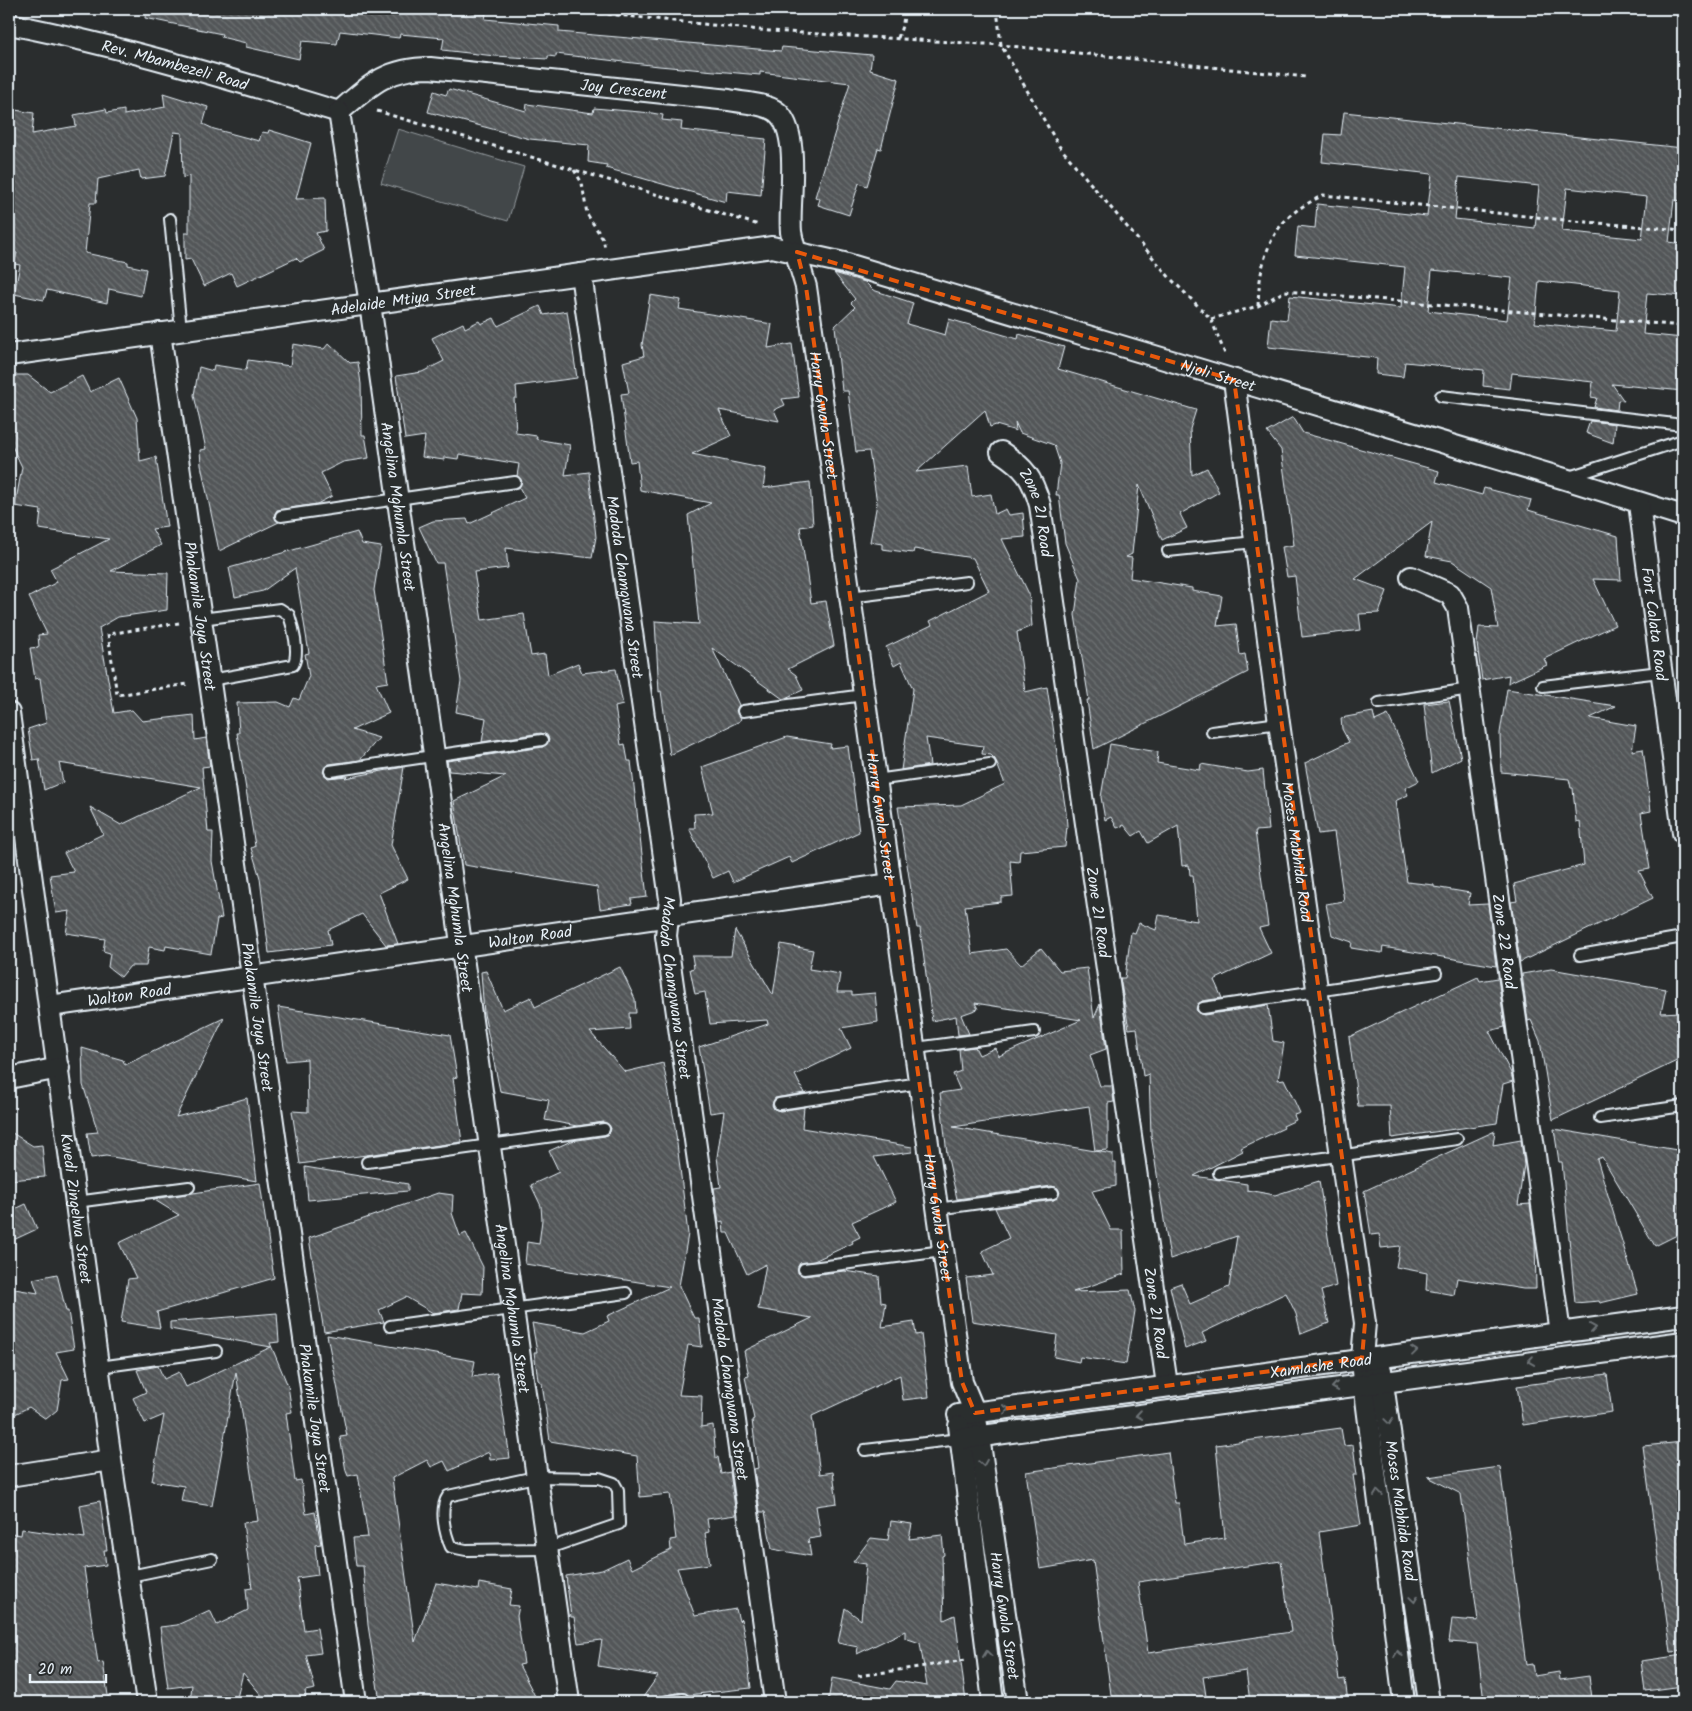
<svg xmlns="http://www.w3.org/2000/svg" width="1692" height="1711" font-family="Kalam,sans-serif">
  <defs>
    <pattern id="building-back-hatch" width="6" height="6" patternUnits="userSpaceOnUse" patternTransform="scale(1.25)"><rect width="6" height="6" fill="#535759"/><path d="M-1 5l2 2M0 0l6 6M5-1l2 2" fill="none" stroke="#6c7072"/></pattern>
  </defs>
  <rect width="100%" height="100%" fill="#2a2d2e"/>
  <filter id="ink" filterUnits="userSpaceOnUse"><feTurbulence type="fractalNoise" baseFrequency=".02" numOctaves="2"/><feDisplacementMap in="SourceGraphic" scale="10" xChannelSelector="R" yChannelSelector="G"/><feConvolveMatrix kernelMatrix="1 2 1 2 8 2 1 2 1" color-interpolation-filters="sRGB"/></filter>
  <g filter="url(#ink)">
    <path fill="#424648" stroke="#959ca0" d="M398,129L524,167L508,221L381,183Z"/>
    <path fill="url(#building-back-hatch)" stroke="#e8f1f8" fill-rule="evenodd" d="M146,9H381L415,12V9L456,11L486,14L485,19L559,26V32L781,51L782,47L872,55L870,70L899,79L881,149L878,148L867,186L859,183L849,215L818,205L820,199L815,197L850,83L760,72V75L659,66L556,54V57L548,56V59L495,56L442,50L444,38L400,34L399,38L340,31L337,44L302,41L299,59L246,47V43L221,37L222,34L145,18Z
      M449,89L526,111L527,104L593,113L594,108L652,113L663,115L662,120L682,122L681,130L766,139L761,195L727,191L726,202L606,168L607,165L588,162L589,145L530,139L428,112L434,91L446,95Z
      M163,93L208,107L203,124L214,129L259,141L262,132L268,133L269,130L311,143L296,199L325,198L326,231L316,233L324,250L300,262L296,258L237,286L231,273L204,286L191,259L185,260V233H189V176L183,178L182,133L174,132L165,176L141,179L139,170L98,179L96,203H90L85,253L128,262V265L146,269L141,296L109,289L107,303L47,290L44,300L14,294L20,265L14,264L17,253L9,252V109L34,113L32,134L76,126L74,115L106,109L107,113L124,110V115L165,107Z
      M1344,112L1683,148V201L1674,200L1669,242L1683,244V296L1647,293L1643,334L1683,338V391L1612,384L1624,401L1618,400L1617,410L1594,407L1597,398L1591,397L1593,382L1512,373L1510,389L1483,386L1484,370L1405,362L1403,377L1376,374L1377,358L1268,347L1271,318L1287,320L1290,296L1401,308L1405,267L1295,255L1298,226L1315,228L1317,204L1427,216L1432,174L1322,162L1325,134L1341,135ZM1459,177L1539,186L1535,228L1455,219ZM1567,188L1647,197L1642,239L1562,231ZM1432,270L1512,278L1507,320L1428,311ZM1539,281L1620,290L1616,331L1535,323Z
      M834,273L865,282L873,290L913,303L907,324L945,335L949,319L1018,339L1019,334L1064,347L1058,369L1196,410L1190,429L1192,475L1207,468L1219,492L1180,514L1187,528L1162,540L1139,485L1132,554L1126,557L1132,558L1130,578L1192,588V591L1222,596L1217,626L1236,624L1240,655L1245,654L1248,672L1094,749L1087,700H1089L1075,615L1080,579L1065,543L1059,495H1056L1060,463L1054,445L1020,433L1015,422L1016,431L996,425L990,427L985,410L916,472L968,466L972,497L991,494L995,514L1006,509L1009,515L1023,513L1025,537L1002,539L1029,594L1032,626L1017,632L1025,692L1047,687L1066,812L1067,826L1065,847L1020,851L1019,862L1010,861L1013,896L1001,897V902L965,906L972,954L1006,949L1021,965L1041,948L1060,971L1087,968L1094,1018L1100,1004L1106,1049L1090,1055L1100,1086H1112L1114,1102L1108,1103V1150L1095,1151L1089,1106L953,1127L1113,1154V1163H1116V1186L1092,1191L1111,1230H1123L1124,1274L1073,1292L1130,1290L1135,1311L1126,1364L1080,1357L1079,1362L1054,1357L1057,1335L972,1321L966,1278L993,1275L982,1251L1009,1238L995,1208L1054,1200L1060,1193L1058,1188L1052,1186L957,1199L947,1154L940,1093L960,1090L953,1074L961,1071L959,1049L975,1047L979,1055L995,1048L999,1056L1081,1020L975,1003L978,1009L961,1015L969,1034L958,1035L956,1016L932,1021L920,928H917L898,807L961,805L1005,784L995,759L991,755L982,754L983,746L926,738L930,765L901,770L913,689L901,662L894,666L886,647L932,625L930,621L989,591L973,558L914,549L913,553L882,549V544L870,542L877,503L869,451L856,452L848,391H842L835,326L855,307L851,303L855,299Z
      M650,295L681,300L679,309L772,324L768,348L792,344L799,397L782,399L785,405L774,410L779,421L719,410L731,436L692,454L766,469L763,488L810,482L813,525L800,527L811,603L826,601L834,646L788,669L796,675L803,690L783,699L712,648L739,705L736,711L741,717L740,721L670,755L661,691L659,692L655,621L699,624L688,515L711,503L640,490L637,461L630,462L621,394L629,393L623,362L644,356L642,345Z
      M540,306L544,315L567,311L577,378L516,386L517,398H514L516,433L537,436L536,439L570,445L565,475L589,472L596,537L592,558L506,548L508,568L474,572L482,620L524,614L531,656L545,654L548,675L578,663L582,673L616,669L623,705L615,707L621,745L625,744L628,761H631L647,897L631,899L632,904L600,909L597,887L464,865L454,801L506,776L449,771L447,761L543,747L549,740L547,735L541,733L482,742L486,718L456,712L461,681L443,563H436L419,527L433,521L467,519L469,524L525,498L519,487L522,481L517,476L519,464L459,454L458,459L444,457V460L422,457L425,436L405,439L396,376L422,372L444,361L432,338L463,323L465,328L479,321L481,324L494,318L498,326Z
      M329,343L350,363L358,362L361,384L362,435H365L369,458L343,462L321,473L332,496L317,504L277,510L274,516L279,522L219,551L201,465L200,450L206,449L194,395L199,367L213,371L214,365L246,370L248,360L290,366L293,344L324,349Z
      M9,375H28L50,392L82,376L90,392L119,378L137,418L140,461L156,457L167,527L152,529L161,545L111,571L168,573L167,610L118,617L99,628L114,713L132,710L142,721L194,715L195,740L206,738L210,766L202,767L208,832H213L212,861L222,918L217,919L211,954L166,946L165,950L149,947L146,966H130L121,977L108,967L110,953L103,951L105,939L66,933L70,911L56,913L50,875L74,872L64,853L103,834L90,807L121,825L201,787L59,763L63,782L44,790L39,759L33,760L28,729L46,723L40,678L35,679L30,648L39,647L38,635L47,634L29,597L57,582L50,569L109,539L39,529L41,510L15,506L22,467L9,440Z
      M1293,417L1303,433L1439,471L1436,482L1482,495L1484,488L1531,500L1528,510L1618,536L1621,580L1593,579L1615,625L1544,659L1547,665L1508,683L1509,675L1482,680L1477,644L1479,627L1498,628L1491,587L1452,561L1426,556L1432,522L1355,579L1387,591L1379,613L1359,614L1361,630L1302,637L1295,576L1287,577L1282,547L1294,545L1281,450L1267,432Z
      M1590,421L1615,424L1613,443L1586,433Z
      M357,532L362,544L381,547L374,590L388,682L376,684L389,713L352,730L379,738L360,760L329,764L323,772L328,778L347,776L345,778L404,767L391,845L408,879L379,893L398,944L386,945L362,914L328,930L331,945L269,953L260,878L251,848L255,846L237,733H239L237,703L278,702L290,707L294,698L299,700L309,676L305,654L309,653L295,568L263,591L235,597L229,568Z
      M1507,689L1616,706L1590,718L1636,726L1632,751L1643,749L1651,811L1641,813L1650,869L1639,871L1653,898L1520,962L1511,902L1517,901L1514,884L1584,865L1580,821L1576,822L1573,788H1571L1569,779L1501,772L1500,733Z
      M1449,701L1461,758L1432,773L1424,704Z
      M1373,712L1375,721L1388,715L1419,781L1405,788L1408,795L1395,801L1407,882L1434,885V887L1470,893L1468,905L1488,904L1496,966L1383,947L1382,953L1351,948L1352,942L1332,935L1326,904L1344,901L1334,832L1318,834L1305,763L1349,742L1342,729L1341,718Z
      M787,737L831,744L830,748L848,746L859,832L792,863L789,857L733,882L728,871L713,878L689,828H695L694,814L713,813L702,767Z
      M1110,744L1158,752L1157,763L1200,770L1201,764L1248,772L1263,770L1269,830L1255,831L1268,926L1259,928L1271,953L1214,980L1222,998L1202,1001L1196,1009L1198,1013L1204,1015L1268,1005L1273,1041L1284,1043L1278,1080L1284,1079L1300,1113L1294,1115L1296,1120L1283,1126L1284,1128L1241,1148L1243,1151L1194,1176L1247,1184V1190L1275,1195L1319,1181L1336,1286L1321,1291L1329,1323L1301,1334L1296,1314L1286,1293L1202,1333L1206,1341L1185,1349L1170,1287L1181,1283L1190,1304L1229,1287L1237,1236L1170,1259L1151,1135L1149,1074L1143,1076L1137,1028L1129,1029L1120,978H1125L1131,932L1135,933L1139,923L1156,930L1159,915L1197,921L1193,875H1190L1189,865L1182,866L1178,826L1148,843L1141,831L1133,836L1124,825L1117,828L1111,817L1105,820L1101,797Z
      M735,930L773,995L781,944L813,950L809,969L840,974L837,992H852V995L875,993L878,1022L841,1028L851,1048L795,1075L804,1093L775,1098L772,1105L774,1109L780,1111L804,1107L802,1128L912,1147V1152L874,1157L896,1202L852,1222L860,1237L852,1241L853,1243L814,1261L800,1263L798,1267V1273L804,1276L844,1271L879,1276L881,1302L886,1303L882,1327L914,1322L916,1335L921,1334L929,1397L903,1400L900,1375L812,1416L820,1474L833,1472L837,1503L816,1506L821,1537L808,1539L811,1556L772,1549L765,1512H760L754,1469L758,1468L752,1420L754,1419L745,1377L749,1376L744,1351L812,1318L758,1309L766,1264L747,1274L728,1233H724L723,1221L719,1222L714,1188L721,1187L717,1157L724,1111L710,1113L699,1047L768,1024L767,1020L710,1024L705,992L695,994L690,969L694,968L692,956H731Z
      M620,967L635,999L636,1013H629L630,1029L590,1032L625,1072L663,1063L674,1119L688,1234L679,1286L694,1318H699L702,1347L688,1345L679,1395L702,1396L701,1427L713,1425L716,1458L718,1457L721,1474L730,1472L736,1515L707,1519L709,1532L705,1533L710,1564L677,1568L695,1616L736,1609L739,1621L741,1619L745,1639L751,1688L688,1695L682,1692L641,1700L658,1676L598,1666L602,1640L578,1643L574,1617H571L566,1576L602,1570L627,1558L632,1569L671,1550L670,1540L676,1539L670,1494L640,1497L637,1456L550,1441L542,1383L538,1380L534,1352H537L532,1323L585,1332L609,1321L607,1316L670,1287L525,1264L527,1242L539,1244L542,1220L541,1206L531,1185L559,1172L549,1151L571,1141L605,1136L610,1132L611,1128L604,1122L577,1126L545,1120L549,1100L500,1091L484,1014L481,972L486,971L503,1010L531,997L535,1007Z
      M1551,969L1666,989L1661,1013L1681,1012L1683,1058L1553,1120L1540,1041L1531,1020L1528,1021L1522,974Z
      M1478,977L1480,981L1498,978L1505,1027L1489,1031L1511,1073L1513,1081L1503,1084L1497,1123L1392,1138L1390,1106H1358L1349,1037Z
      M278,1007L450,1035L457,1077L453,1078L462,1142L300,1164L292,1111L308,1112L307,1059L286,1061Z
      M224,1018L176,1117L247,1098L257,1181L106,1156L91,1158L87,1133L98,1132L83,1085L82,1048L123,1060L125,1065Z
      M1554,1129L1683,1151V1232L1655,1246L1602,1157L1597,1159L1638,1294L1600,1303L1599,1301L1575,1303L1562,1162H1559Z
      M9,1131L33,1146L42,1145L45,1177L9,1180Z
      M1495,1131L1493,1145L1521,1140L1524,1165L1518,1205L1530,1204L1535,1240L1536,1289H1523L1457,1278L1454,1295L1426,1290L1427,1273L1396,1267L1400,1246L1381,1248L1379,1234L1371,1235L1364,1191Z
      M305,1167L408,1184V1191L308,1200Z
      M260,1183L274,1278L157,1312L160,1328L121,1322L128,1279L136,1278L119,1243L179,1215L153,1199Z
      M438,1193L453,1195L452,1213L460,1236L466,1233L483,1267L482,1294L462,1293L459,1309L433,1313L406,1297L379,1310L384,1322L324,1332L309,1238Z
      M26,1204L37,1229L9,1242V1212Z
      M57,1274L66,1311H68L74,1349L56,1352L69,1379L62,1380L57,1410L46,1419L29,1407L9,1417V1288L38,1293L33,1279Z
      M277,1313L279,1342L270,1343L288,1386L292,1412L286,1413L295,1481L301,1480L306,1514L315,1512L321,1544L315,1545L318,1575L297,1578L304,1630L317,1628L321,1653L306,1655L315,1689L305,1691L306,1697L286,1702H267L243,1673L236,1702H190L192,1685L168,1688L160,1627L177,1625L210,1610L217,1625L248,1610L246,1589L252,1588L243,1523L258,1521L236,1372L212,1506L181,1501L184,1486L152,1481L164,1415L145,1423L133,1398L146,1392L137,1370L158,1366L164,1379L179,1372L186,1387L271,1347L170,1329V1322Z
      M327,1335L475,1361L472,1377L497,1373L510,1458L490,1460L489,1452L449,1471L444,1461L431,1467L427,1460L392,1478L415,1642L436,1583L478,1590L479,1583L512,1589L509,1605L519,1606L517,1616L524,1664L519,1665L538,1702H380L368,1625L363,1566H356L353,1538L368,1537L358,1474L348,1476L346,1471L340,1437L347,1436Z
      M1607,1374L1612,1412L1523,1425L1517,1386Z
      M1341,1428L1344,1446L1353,1445L1357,1475H1353L1361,1525L1319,1532L1339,1680L1345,1679L1348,1702H1250L1246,1671L1203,1677L1207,1702H1112L1093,1560L1040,1569L1026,1472L1168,1452L1175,1503H1179L1184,1544L1225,1538L1216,1445ZM1281,1561L1291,1632L1148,1653L1138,1582Z
      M1683,1442V1651L1671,1652L1643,1446Z
      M1500,1467L1526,1665L1532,1664L1534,1676L1559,1672L1560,1680L1589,1676L1592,1698L1562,1702H1484L1477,1644L1449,1642L1452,1619L1478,1621L1461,1494L1428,1477Z
      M100,1501L107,1550H104L106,1565L84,1568L98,1663L103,1662L109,1702H9V1533L21,1535L22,1529L85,1538L80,1505Z
      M891,1521L912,1524L909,1539L942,1535L944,1555L942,1556L944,1620L955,1615L966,1702H828L832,1678L890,1689L896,1681L927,1686L920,1643L905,1638V1631L857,1654L858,1647L838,1643L845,1608L861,1620L866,1564L853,1562L871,1538L888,1540Z
      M1683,1655V1686L1645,1691L1641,1661Z"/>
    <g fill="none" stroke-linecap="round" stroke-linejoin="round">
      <g stroke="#e8f1f8" stroke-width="14">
        <path id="service" d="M170,219L181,330
          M1441,396L1683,425
          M1569,477L1683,440
          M281,516L515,482
          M1168,551L1255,542
          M850,597L967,582
          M201,619L280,609L289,615C293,627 300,653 293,665L211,680
          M1543,686L1660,672
          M1379,703L1470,689
          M743,711L864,695
          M1212,732L1279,723
          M330,771L542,740
          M876,780L990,764
          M1580,955L1683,937
          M1203,1008L1436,973
          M916,1048L1034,1032
          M779,1104L920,1083
          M1600,1118L1683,1106
          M367,1162L604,1129
          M1219,1173L1457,1139
          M76,1202L189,1187
          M937,1209L1053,1193
          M804,1269L943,1251
          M390,1326L626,1293
          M99,1367L216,1351
          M865,1450L960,1439
          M535,1477L599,1478L614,1483L618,1490L619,1524L546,1549L466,1550L451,1547C445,1534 439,1509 448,1496Z
          M130,1576L212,1559
          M664,1702L683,1699"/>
      </g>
      <g stroke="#e8f1f8" stroke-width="24">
        <g id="minor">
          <path id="s1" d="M9,24C121,46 230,79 339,112"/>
          <path id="s2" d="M339,112C370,85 387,68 430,68L729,100C743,103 765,103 777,112C802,133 788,202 791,232C794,250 801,269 806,287L962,1382L975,1413L979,1437L1018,1702"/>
          <path id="s3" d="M339,112L370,304L569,1702"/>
          <path id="s4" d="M581,274L670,899L666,936L775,1702"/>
          <path id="s5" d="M160,333L356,1702"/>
          <path id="s6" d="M9,355L772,247L844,263L1565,479L1683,516"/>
          <path id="s7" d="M1234,380L1279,723L1365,1323L1362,1358L1364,1383L1404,1702"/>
          <path id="s8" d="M1001,452C1025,468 1032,477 1040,505L1167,1385"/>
          <path id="s9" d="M1639,504L1683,833"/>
          <path id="s10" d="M1411,577L1450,594L1458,608L1560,1333"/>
          <path id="s11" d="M9,713L111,1460L147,1702"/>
          <path id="s12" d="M50,1006L891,884"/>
          <path d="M9,1078L59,1068"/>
          <path id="s13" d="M1381,1370L1429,1702"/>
          <path id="s14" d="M958,1415L1683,1316"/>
          <path d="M959,1426L993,1702"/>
          <path d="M960,1439L1683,1342"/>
          <path d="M9,1476L111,1460"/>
        </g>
      </g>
      <path stroke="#e8f1f8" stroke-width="3" stroke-dasharray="4 4" stroke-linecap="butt" d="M560,9L769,31L1001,45L1306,77
        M997,9L1001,45L1059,146L1170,278L1211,319L1225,354
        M1553,9L1683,12
        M898,38L903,23L905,9
        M377,111L759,225
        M574,170L582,183L587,214L603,239L605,248
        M1258,306C1259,271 1266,233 1296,211C1304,205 1314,200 1323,195L1574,221L1683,230
        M1211,319L1258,306L1285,291L1683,326
        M179,623L108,634L117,695L188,684
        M858,1676L966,1660"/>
      <use href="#service" stroke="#2a2d2e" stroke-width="10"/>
      <use href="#minor" stroke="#2a2d2e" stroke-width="20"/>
    </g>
    <defs><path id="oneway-chevron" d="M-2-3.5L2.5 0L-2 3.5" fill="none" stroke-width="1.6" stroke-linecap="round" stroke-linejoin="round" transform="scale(1.25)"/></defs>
    <g stroke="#6c7275">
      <use href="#oneway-chevron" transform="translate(1593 1328) rotate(-8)"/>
      <use href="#oneway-chevron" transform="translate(1414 1351) rotate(-7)"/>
      <use href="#oneway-chevron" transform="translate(1531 1361) rotate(172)"/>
      <use href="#oneway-chevron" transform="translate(1201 1380) rotate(-8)"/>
      <use href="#oneway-chevron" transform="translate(1335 1387) rotate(172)"/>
      <use href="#oneway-chevron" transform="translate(1006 1409) rotate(-8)"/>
      <use href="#oneway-chevron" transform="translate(1139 1415) rotate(172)"/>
      <use href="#oneway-chevron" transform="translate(1389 1421) rotate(82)"/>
      <use href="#oneway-chevron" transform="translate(983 1463) rotate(81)"/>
      <use href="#oneway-chevron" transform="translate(1378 1493) rotate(-97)"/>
      <use href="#oneway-chevron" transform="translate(1414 1599) rotate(82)"/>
      <use href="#oneway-chevron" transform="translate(987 1654) rotate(-97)"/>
      <use href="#oneway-chevron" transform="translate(1398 1654) rotate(-97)"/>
    </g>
  </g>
  <path fill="none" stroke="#e8590c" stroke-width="4" stroke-dasharray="10 6" stroke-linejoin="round" d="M797,252L1234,380L1365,1323L1362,1358L975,1413L962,1382L806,287Z"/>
  <g text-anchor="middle" stroke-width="4" stroke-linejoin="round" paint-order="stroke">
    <g font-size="16" fill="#e8f1f8" stroke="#2a2d2e">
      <text dy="6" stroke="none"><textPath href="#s1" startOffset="171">Rev. Mbambezeli Road</textPath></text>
      <text dy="6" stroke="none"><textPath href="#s2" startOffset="299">Joy Crescent</textPath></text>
      <text dy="6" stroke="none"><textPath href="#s6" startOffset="398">Adelaide Mtiya Street</textPath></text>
      <text dy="6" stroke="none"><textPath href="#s6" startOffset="1235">Njoli Street</textPath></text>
      <text dy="6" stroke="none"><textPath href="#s2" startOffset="765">Harry Gwala Street</textPath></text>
      <text dy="6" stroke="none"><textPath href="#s3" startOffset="399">Angelina Mghumla Street</textPath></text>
      <text dy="6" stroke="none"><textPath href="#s8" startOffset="74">Zone 21 Road</textPath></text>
      <text dy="6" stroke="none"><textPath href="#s4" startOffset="316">Madoda Chamgwana Street</textPath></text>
      <text dy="6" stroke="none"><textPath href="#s5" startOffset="286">Phakamile Joya Street</textPath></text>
      <text dy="6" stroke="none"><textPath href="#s9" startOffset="121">Fort Calata Road</textPath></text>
      <text dy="6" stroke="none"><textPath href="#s2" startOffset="1170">Harry Gwala Street</textPath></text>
      <text dy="6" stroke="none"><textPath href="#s7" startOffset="476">Moses Mabhida Road</textPath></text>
      <text dy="6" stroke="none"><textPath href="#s3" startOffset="804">Angelina Mghumla Street</textPath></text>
      <text dy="6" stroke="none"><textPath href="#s8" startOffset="479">Zone 21 Road</textPath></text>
      <text dy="6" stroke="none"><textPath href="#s12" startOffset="485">Walton Road</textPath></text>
      <text dy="6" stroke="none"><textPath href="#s10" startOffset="395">Zone 22 Road</textPath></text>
      <text dy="6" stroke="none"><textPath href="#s4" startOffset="721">Madoda Chamgwana Street</textPath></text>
      <text dy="6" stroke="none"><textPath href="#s12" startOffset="80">Walton Road</textPath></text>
      <text dy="6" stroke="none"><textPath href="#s5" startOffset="691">Phakamile Joya Street</textPath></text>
      <text dy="6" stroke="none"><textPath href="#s11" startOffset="500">Kwedi Zingelwa Street</textPath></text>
      <text dy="6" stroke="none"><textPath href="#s2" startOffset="1575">Harry Gwala Street</textPath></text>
      <text dy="6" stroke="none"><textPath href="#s3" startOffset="1209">Angelina Mghumla Street</textPath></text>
      <text dy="6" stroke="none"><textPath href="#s8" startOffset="884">Zone 21 Road</textPath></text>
      <text dy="6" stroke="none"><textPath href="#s14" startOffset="366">Xamlashe Road</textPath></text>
      <text dy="6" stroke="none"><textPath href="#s4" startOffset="1126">Madoda Chamgwana Street</textPath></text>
      <text dy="6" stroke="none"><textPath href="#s5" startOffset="1096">Phakamile Joya Street</textPath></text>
      <text dy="6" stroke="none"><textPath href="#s13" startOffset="142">Moses Mabhida Road</textPath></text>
      <text dy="6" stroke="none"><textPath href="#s2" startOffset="1980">Harry Gwala Street</textPath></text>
    </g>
  </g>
  <rect width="1692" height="1711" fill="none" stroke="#2a2d2e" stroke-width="30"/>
  <rect x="15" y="15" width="1662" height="1681" fill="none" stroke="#e8f1f8" stroke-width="2" filter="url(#ink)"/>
  <path d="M30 1674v8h76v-8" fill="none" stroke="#e8f1f8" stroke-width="2.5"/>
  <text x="38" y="1674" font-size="15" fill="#e8f1f8" stroke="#2a2d2e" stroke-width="4" paint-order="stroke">20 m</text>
</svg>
